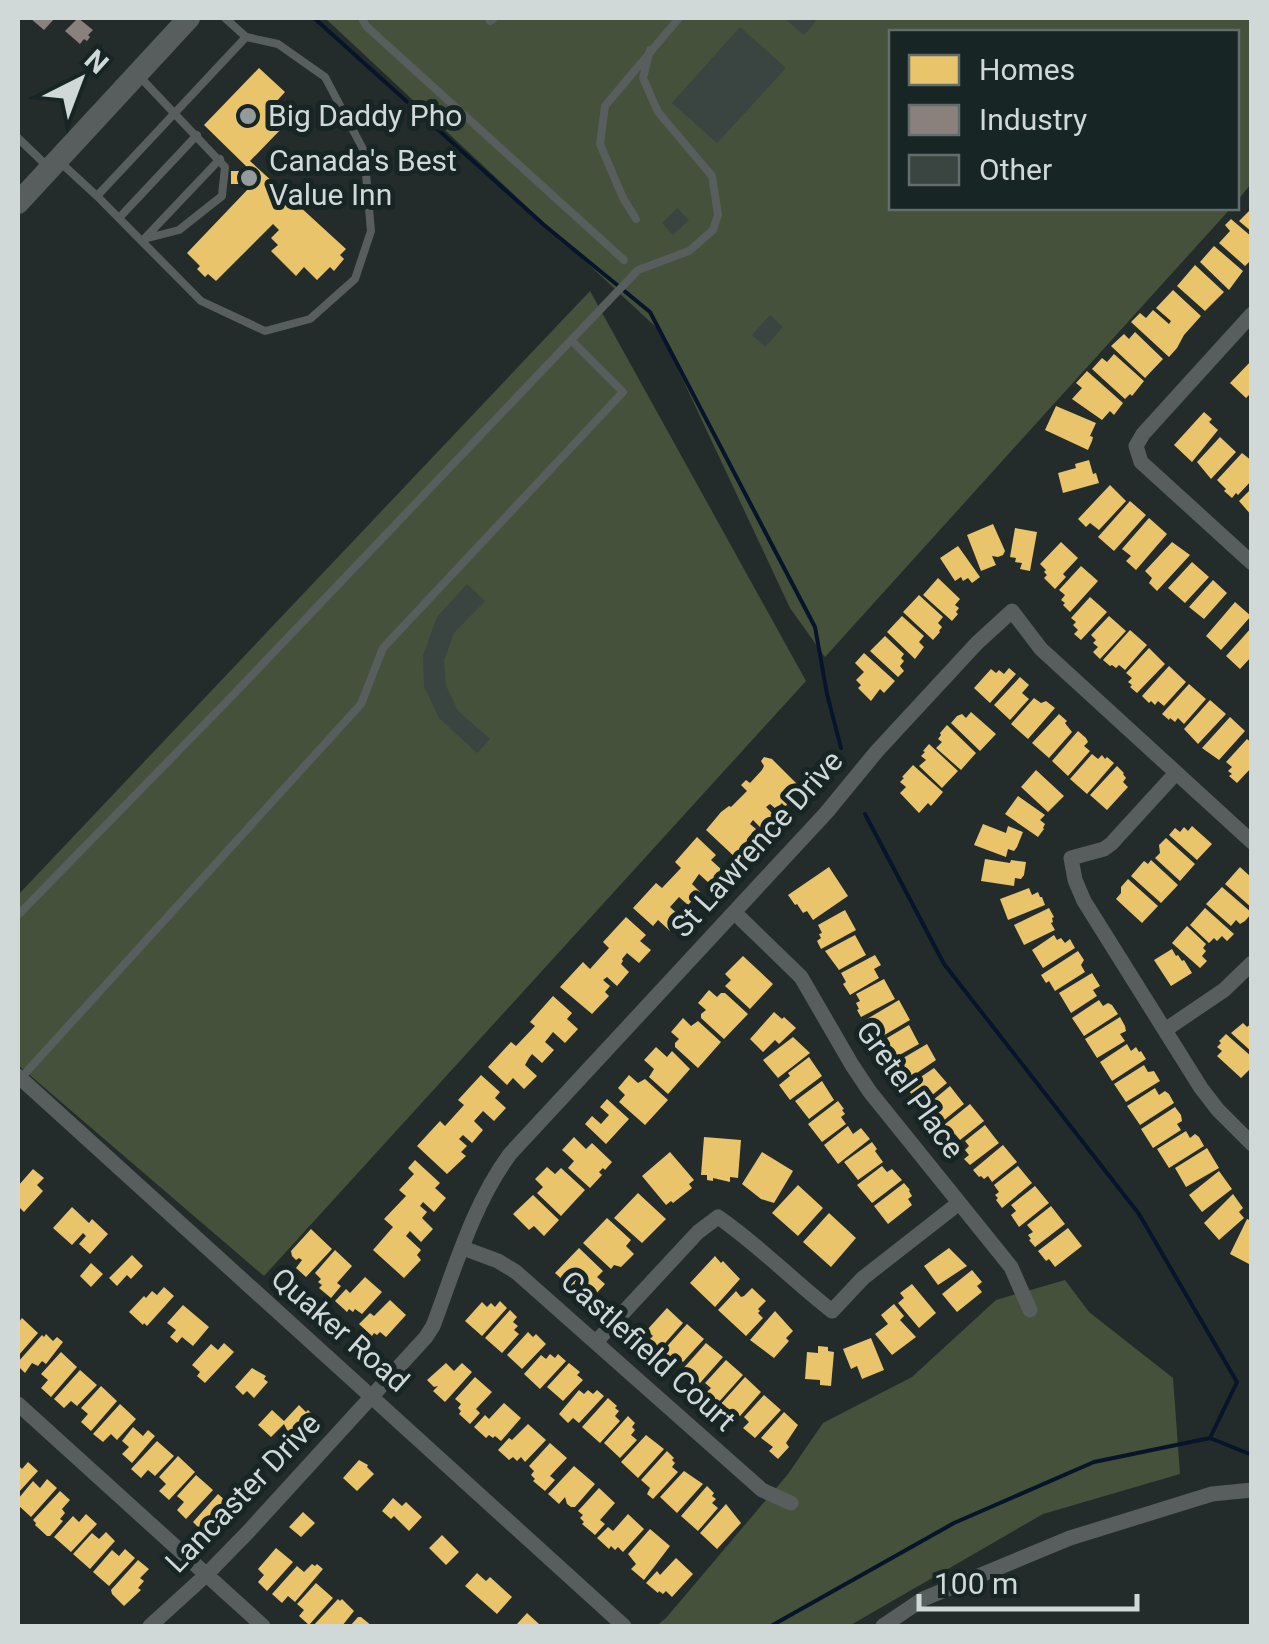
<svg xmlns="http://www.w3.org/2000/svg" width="1269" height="1644" font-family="Roboto,sans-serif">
  <rect width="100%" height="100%" fill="#242c2b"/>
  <path fill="#45513b" d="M325,18H1251V184L1237,201L1236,32H892V208H1231L825,657L790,608L660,331Z
    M590,291L806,681L264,1276L18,1065V895Z
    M1065,1280L1089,1312L1173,1378L1180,1474L1043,1514L849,1626H656L666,1618L788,1474L823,1423L912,1377L996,1300Z"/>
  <path fill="#e9c46a" d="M259,68L285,92L275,103L296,124L291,129L286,124L250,161L346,249L340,255L344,259L334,271L330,267L317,280L304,267L296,276L271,251L278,245L271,238L279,230L273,224L216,281L208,274L205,277L197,269L200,266L187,253L249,188L247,184H231V171H247L249,169L204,125Z
    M1252,208V232L1239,221Z
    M1231,219L1252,237V259L1245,266L1219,243L1230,231L1225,225Z
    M1214,246L1243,271L1229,290L1200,262Z
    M1195,265L1224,292L1205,311L1177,286Z
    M1173,290L1201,316L1184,335L1177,348L1169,357L1131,322L1140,313L1146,318L1153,310L1169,324L1171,321L1156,308Z
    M1135,332L1163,359L1145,378L1111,346L1124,334L1129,339Z
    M1114,354L1144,381L1132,396L1130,394L1125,399L1092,369L1102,358L1107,362Z
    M1252,360V392L1246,398L1230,383Z
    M1087,371L1123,403L1114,415L1110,411L1102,420L1072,399L1082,388L1076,383Z
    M1056,406L1096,423L1090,436L1093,437L1092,441L1088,450L1045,430Z
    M1204,412L1212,419L1209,422L1218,430L1192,462L1174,445Z
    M1220,437L1236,452L1211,479L1197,462Z
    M1242,453L1252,461V480L1238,495L1236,493L1232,498L1224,491L1226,489L1217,480Z
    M1089,460L1093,474L1096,473L1099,483L1063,493L1058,473L1076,468L1075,464Z
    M1110,485L1126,501L1099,530L1090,523L1086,527L1078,519Z
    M1252,488V516L1239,501Z
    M1130,501L1146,515L1114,551L1098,537Z
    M1149,518L1167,534L1136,570L1126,561L1131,556L1122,549Z
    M993,524L1005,551L1003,555L998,557L992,556L996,565L981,571L967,535Z
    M1015,528L1037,532L1030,571L1020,569L1022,563L1015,562L1016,558L1010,557Z
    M1061,542L1078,558L1063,574L1066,577L1055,589L1044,578L1047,575L1044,572L1046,570L1040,564Z
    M1172,542L1190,555L1157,591L1149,583L1152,578L1145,571Z
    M958,546L980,577L972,583L968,578L963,581L961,577L955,581L940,558Z
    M1192,562L1209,577L1185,603L1168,588Z
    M1081,566L1098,581L1070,612L1063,605L1065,603L1061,600L1065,595L1059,590Z
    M938,578L960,599L955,605L959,608L956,612L958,614L952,621L923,595Z
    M1213,580L1227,593L1204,619L1189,607Z
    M919,595L943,617L938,623L942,627L939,631L940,632L933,640L903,612Z
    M1090,597L1107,612L1081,640L1074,634L1078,630L1073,625L1076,622L1071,618Z
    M1235,602L1251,616L1221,650L1206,636Z
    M902,616L924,636L919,642L924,647L915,659L887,632Z
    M1109,616L1126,631L1100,659L1093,652L1098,647L1093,643L1096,640L1091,635Z
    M1252,627V656L1240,669L1226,656Z
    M1130,630L1147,645L1125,670L1119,665L1116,668L1112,665L1110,666L1103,660Z
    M885,636L904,654L901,658L904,661L900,666L904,671L898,677L870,651Z
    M1149,648L1165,664L1137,693L1130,687L1132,685L1128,682L1132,678L1126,673Z
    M864,653L895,681L884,693L880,689L871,701L858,688L861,685L856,680L864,672L855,663Z
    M1169,666L1186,682L1164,706L1158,701L1155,705L1151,701L1149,703L1142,696Z
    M1009,668L1016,674L990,703L974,688L991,669L996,673L999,670L1004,674Z
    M1020,677L1029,685L1022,693L1029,699L1010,720L994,705Z
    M1189,684L1206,699L1184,724L1178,718L1175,722L1170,718L1169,720L1162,714Z
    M1034,698L1041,703L1046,701L1055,708L1028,739L1011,724Z
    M1210,700L1226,714L1198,744L1184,729Z
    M971,712L996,734L980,751L951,723L957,716L962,714L966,718Z
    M1059,714L1067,721L1065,723L1072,732L1049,758L1032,743Z
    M1230,717L1245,731L1219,760L1202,748Z
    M947,725L976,753L961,770L936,748L942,742L938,739L941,735L940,733Z
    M1078,731L1086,738L1088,742L1084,746L1090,751L1068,776L1052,761Z
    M1247,739L1252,743V767L1237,783L1229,776L1232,774L1228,771L1232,767L1226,762Z
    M929,744L958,771L942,788L919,766L926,760L921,756L925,752L923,751Z
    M1092,754L1098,759L1102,755L1105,759L1107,757L1114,763L1087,794L1070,779Z
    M764,757L772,759L801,788L785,807L782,803L776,809L770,804L766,807L777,818L764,831L753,820L750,824L756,829L751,836L756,840L737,859L706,830L721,812L729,806L731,807L747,791L741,785L746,780L750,783L762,770L764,766L761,761Z
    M913,765L943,792L931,806L928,803L919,813L900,793L906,787L900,782L904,778L902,777Z
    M1117,766L1124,773L1123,774L1126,778L1123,782L1128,787L1107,810L1090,795Z
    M1036,770L1064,796L1048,812L1021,787Z
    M1018,796L1045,815L1040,820L1045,824L1043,828L1044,829L1038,837L1005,814Z
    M983,824L1006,833L1008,826L1023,832L1017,847L1014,851L1008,849L1006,857L974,845Z
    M1192,826L1212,844L1197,860L1169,835L1175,828L1180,832L1184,827L1188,831Z
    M697,837L716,855L711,860L722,870L710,884L699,874L692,884L700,892L688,905L679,897L670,907L682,918L670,931L658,920L653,926L633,908L656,883L662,888L681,868L675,862Z
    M1166,838L1195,864L1180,881L1155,858L1160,853L1159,845Z
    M985,859L1010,863L1011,860L1026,862L1024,875L1021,879L1015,878L1014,886L981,881Z
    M1151,860L1178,885L1161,903L1131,876L1144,861L1148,864Z
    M829,867L848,896L813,920L807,911L803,913L797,904L795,905L788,895Z
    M1240,867L1252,878V908L1225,884Z
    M1128,879L1158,906L1142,923L1116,899L1121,893V887Z
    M1222,887L1252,913L1245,921L1240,924L1236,920L1231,926L1206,904Z
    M1029,888L1032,895L1038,892L1040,897H1042L1045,905L1008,920L1000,899Z
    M1049,908L1054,917L1052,918L1053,922L1051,923L1055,930L1024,945L1014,925Z
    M1205,908L1234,934L1227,941L1222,936L1217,941L1214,938L1209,943L1190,925Z
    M845,910L856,930L821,949L817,941L821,938L819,934L822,933L818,925Z
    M626,917L646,935L640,941L651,950L639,963L627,953L622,959L623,961L621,964L629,972L617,986L607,977L603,980L610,986L605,992L609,996L592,1014L560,987L583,962L590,969L609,948L603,942Z
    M1187,926L1206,944L1203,948L1206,951L1202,956L1207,961L1200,968L1172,943Z
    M855,935L866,955L839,970L825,951Z
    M1054,935L1057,940L1061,938L1065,943L1070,939L1075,948L1043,968L1032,950Z
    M1172,949L1176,956L1178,955L1182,961L1184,960L1192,973L1171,986L1154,960Z
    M1078,951L1084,960L1081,965L1085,972L1055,991L1049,981L1046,983L1041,975Z
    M875,955L881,965L874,969L879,978L850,995L843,984L846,982L841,973Z
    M743,956L773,984L750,1009L725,986L731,980L725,974Z
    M1092,973L1100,986L1093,990L1097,996L1071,1013L1059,993Z
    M884,979L895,999L861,1017L857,1010L859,1009L856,1003L860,1001L856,994Z
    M709,990L717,997L721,993H725L748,1014L724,1039L701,1018V1014L706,1010L698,1003Z
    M553,996L572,1013L567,1019L578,1029L565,1043L553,1032L545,1042L554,1050L542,1063L532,1054L529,1058L525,1065L537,1076L524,1089L513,1078L507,1085L488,1067L511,1042L516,1046L535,1026L530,1022Z
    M899,1000L910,1020L881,1037L875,1026L867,1030L862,1022Z
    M1099,1000L1103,1006L1108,1003L1112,1005L1118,1014L1084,1036L1072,1018Z
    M774,1012L782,1019L784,1017L796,1028L779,1044L775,1040L763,1052L750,1039Z
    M1120,1017L1125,1026L1126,1031L1120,1034L1125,1041L1097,1058L1085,1039Z
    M683,1018L691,1026L698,1021L721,1042L698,1068L675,1047V1043L679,1039L671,1032Z
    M1243,1023L1247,1027L1252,1023V1052L1231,1033Z
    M909,1025L919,1044L887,1062L882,1054L887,1051L885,1046L890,1043L887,1038Z
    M1226,1034L1252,1057V1067L1241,1078L1217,1056L1222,1051L1217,1047L1221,1043L1219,1041Z
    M793,1037L810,1053L778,1078L763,1060Z
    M927,1044L936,1060L902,1083L893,1064Z
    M1127,1044L1131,1051L1136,1047L1139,1052L1141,1051L1146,1059L1112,1081L1100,1062Z
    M656,1047L667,1057L672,1051L690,1069L668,1094L649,1077L654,1069L644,1060Z
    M809,1057L822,1076L790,1100L779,1085L790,1076L788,1073Z
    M1144,1065L1148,1072L1154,1071L1160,1081L1126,1102L1114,1084Z
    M934,1068L947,1083L920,1105L906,1087Z
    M481,1075L500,1092L495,1098L506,1108L494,1121L483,1111L474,1121L483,1130L472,1143L463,1135L459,1139L467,1146L461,1152L466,1156L447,1174L417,1146L440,1121L445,1126L464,1105L458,1100Z
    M629,1075L638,1083L645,1079L668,1100L645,1125L619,1102L625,1095L618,1088Z
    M822,1081L834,1100L809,1119L795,1101Z
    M950,1086L964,1104L938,1125L926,1106Z
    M1155,1088L1159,1095L1165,1091L1169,1094L1174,1103L1140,1125L1127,1106Z
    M607,1099L629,1119L606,1144L585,1124L592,1116L601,1124L609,1115L600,1107Z
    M838,1101L844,1109L842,1110L845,1114L841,1117L846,1124L822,1142L808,1124Z
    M970,1104L984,1121L960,1140L955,1134L950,1138L947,1134L945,1136L939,1129Z
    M1175,1107L1181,1115L1182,1121L1177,1124L1181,1130L1153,1148L1141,1129Z
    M985,1125L999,1143L970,1165L964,1159L969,1155L965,1150L969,1146L965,1141Z
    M848,1126L853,1134L861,1128L870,1139L838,1164L824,1145Z
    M1186,1131L1190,1138L1195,1134L1199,1137L1204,1146L1169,1168L1157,1149Z
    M574,1137L586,1149L592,1143L612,1162L605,1170L603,1168L599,1172L602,1175L590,1188L568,1168L574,1161L562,1150Z
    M704,1137L741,1140L738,1178L730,1177V1182L713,1178V1181L707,1180V1175H701Z
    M872,1142L877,1149L875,1151L883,1162L858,1180L844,1162Z
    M1003,1145L1017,1162L992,1182L988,1176L984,1179L981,1176L979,1177L973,1170Z
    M1207,1148L1219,1168L1186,1187L1175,1168Z
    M670,1152L694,1180L689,1184L692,1188L673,1203L671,1201L666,1205L642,1176Z
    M762,1152L793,1171L774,1203L761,1199L742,1184Z
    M415,1160L440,1183L435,1188L446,1198L434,1212L423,1202L420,1206L427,1212L422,1218L433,1229L421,1242L410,1231L406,1236L421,1250L417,1255L421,1260L404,1278L373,1250L393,1227L384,1219L406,1196L399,1190L414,1174L408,1168Z
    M882,1166L887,1172L892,1169L902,1180L872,1203L857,1185Z
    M1018,1166L1032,1183L1002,1208L996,1200L998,1198L995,1195L999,1192L994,1185Z
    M547,1167L555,1174L561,1168L585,1190L561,1216L537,1193L543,1187L535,1179Z
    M33,1169L44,1178L37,1185L43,1191L24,1212L18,1206V1186Z
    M1219,1171L1232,1189L1202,1212L1189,1195Z
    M904,1183L910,1190L909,1191L912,1196L908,1199L912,1205L888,1224L874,1206Z
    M798,1185L823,1208L798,1236L772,1213Z
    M1035,1186L1049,1203L1019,1227L1011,1215L1016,1211L1011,1205Z
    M638,1193L666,1219L642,1243L614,1218Z
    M1233,1194L1243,1208L1239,1212L1244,1218L1219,1240L1204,1223Z
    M533,1195L559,1220L544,1236L534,1226L529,1230L513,1214Z
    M1051,1206L1065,1224L1035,1247L1029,1240L1031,1239L1028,1235L1033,1232L1027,1225Z
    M72,1207L89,1223L92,1219L108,1234L90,1254L79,1244L86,1236L83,1233L72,1245L53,1228Z
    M829,1213L856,1238L831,1267L803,1242Z
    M607,1218L631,1240L626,1246L634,1254L621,1267L614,1265L611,1269L583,1243Z
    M1247,1219L1252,1221V1260L1249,1264L1230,1254Z
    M1068,1228L1082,1246L1055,1267L1049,1259L1046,1261L1038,1251Z
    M311,1229L332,1249L306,1277L296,1268L302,1260L299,1258L296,1260L292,1256L291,1251Z
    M579,1248L603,1271L597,1277L605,1284L593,1297L586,1291L582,1294H578L555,1273Z
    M949,1248L967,1266L938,1285L924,1266Z
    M335,1250L352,1266L337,1283L341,1286L331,1298L319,1288L322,1285L318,1282L321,1279L315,1273Z
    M132,1255L143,1266L131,1279L127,1275L117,1286L109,1278Z
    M715,1256L721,1263L723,1261L740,1279L715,1307L690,1283Z
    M91,1263L103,1274L91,1287L80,1276Z
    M972,1270L982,1282L977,1286L982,1292L957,1312L942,1294Z
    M365,1277L382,1292L362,1314L355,1309L353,1312L349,1309L347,1312L335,1301L346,1289L350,1293Z
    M912,1284L936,1313L919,1328L898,1303L904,1298L900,1293Z
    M164,1287L174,1296L147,1326L144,1323L143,1325L129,1312L144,1296L146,1298L152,1291L157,1295Z
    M752,1288L766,1301L758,1309L760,1311L758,1313L763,1318L746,1336L718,1310L736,1291L741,1297L744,1296Z
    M390,1300L406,1315L386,1337L380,1332L377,1335L374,1333L372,1336L359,1324L370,1313L374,1316Z
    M500,1301L507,1308L482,1336L465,1321L482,1302L487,1307L491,1303L495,1307Z
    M894,1304L904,1316L900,1320L916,1337L892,1355L875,1334L888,1324L881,1315Z
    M183,1305L209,1327L193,1346L182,1337L177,1343L170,1337L176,1330L167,1323Z
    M667,1308L683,1323L658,1351L651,1345L653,1343L649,1340L653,1336L647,1330Z
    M510,1310L517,1317L513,1322L518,1326L514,1330L519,1334L502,1353L485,1338Z
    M775,1311L793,1331L786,1338L789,1341L774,1358L750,1340Z
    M22,1318L38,1333L18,1356V1323Z
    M687,1324L704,1339L683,1362L678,1357L674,1361L670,1357L668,1359L661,1353Z
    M528,1332L533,1337L536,1334L546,1344L522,1369L507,1355Z
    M46,1334L53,1341L57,1337L63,1342L46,1364L42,1361L38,1366L32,1363L25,1373L18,1366V1362L42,1335L44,1337Z
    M871,1338L884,1370L862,1379L857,1366L851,1369L843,1349Z
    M224,1343L234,1352L205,1383L197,1376L200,1372L192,1365L211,1344L218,1350Z
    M706,1343L723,1357L700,1383L693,1376L689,1380L681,1371Z
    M818,1346L828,1347V1351L834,1352L831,1386L820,1385V1380L805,1379L807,1352L818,1353Z
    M61,1352L77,1367L51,1397L41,1388L48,1380L41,1374Z
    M550,1354L555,1358L558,1354L566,1361L540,1389L524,1374L541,1355L546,1359Z
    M726,1360L743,1375L717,1404L710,1397L711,1396L707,1392L711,1388L705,1383Z
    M446,1363L454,1371L462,1363L472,1372L445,1402L433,1391L438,1386L434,1387L427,1380Z
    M569,1363L580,1372L577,1375L583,1380L563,1401L547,1387Z
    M252,1368L266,1376L264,1379L268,1382L254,1398L247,1391L243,1395L235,1387Z
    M80,1370L97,1385L77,1406L71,1401L64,1408L54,1399Z
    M475,1377L492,1392L476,1409L480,1413L470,1424L459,1414L461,1411L458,1408L461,1404L455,1399Z
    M745,1377L761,1392L740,1416L734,1412L730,1416L719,1406Z
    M101,1386L117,1401L91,1431L81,1422L88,1414L81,1408Z
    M579,1390L584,1394L588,1390L593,1394L597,1390L604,1396L579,1423L573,1418L568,1423L559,1414Z
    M764,1395L781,1410L755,1438L743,1428L749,1422L744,1417Z
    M608,1398L617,1406L615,1408L619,1411L615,1416L620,1421L600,1443L582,1427Z
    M504,1403L521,1418L501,1441L495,1436L493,1438L489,1435L486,1438L474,1427L485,1415L489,1419Z
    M120,1404L136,1419L117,1440L111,1434L103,1442L93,1434Z
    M299,1405L306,1412L308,1410L311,1413L307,1416L314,1422L290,1448L281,1440L288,1432L284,1424L271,1437L258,1425L272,1410L284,1421Z
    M784,1412L798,1425L786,1443L789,1447L778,1459L769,1451L773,1447L761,1438Z
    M628,1416L635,1423L632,1427L635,1430L631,1435L637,1440L620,1458L604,1443Z
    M528,1424L546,1440L525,1462L521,1457L517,1461L513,1457L509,1460L498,1450L509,1438L512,1440Z
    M133,1427L143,1436L148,1430L155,1436L132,1463L122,1454L129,1447L122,1441Z
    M646,1435L664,1449L638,1478L621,1462Z
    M157,1441L174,1456L155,1476L148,1470L141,1478L131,1469Z
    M550,1443L567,1458L550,1476L555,1480L545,1491L533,1481L535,1479L531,1475L534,1471L529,1466Z
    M667,1451L674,1458L672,1460L675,1463L672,1467L678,1472L653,1499L647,1494L650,1488L641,1480Z
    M178,1456L195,1472L169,1500L159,1491L166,1484L159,1477Z
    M359,1460L368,1465L367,1467L374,1474L357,1491L343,1478Z
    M28,1462L38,1471L18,1493V1465L22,1469Z
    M574,1466L595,1484L575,1507H571L567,1504L565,1497L559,1504L548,1494Z
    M684,1471L703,1484L677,1513L660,1497Z
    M196,1475L213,1490L186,1519L177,1510L184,1502L177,1496Z
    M47,1479L57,1488L31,1517L18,1505V1499L33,1481L40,1488Z
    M707,1486L714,1493L712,1496L716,1499L712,1503L718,1508L698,1531L681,1516Z
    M599,1488L615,1503L600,1520L605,1524L595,1535L582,1524L584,1522L580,1518L583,1515L578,1511Z
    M60,1491L70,1500L62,1509L65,1513L60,1519L63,1521L50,1536H47L35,1525L36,1523L33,1520Z
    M218,1494L235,1509L216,1530L209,1524L202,1531L193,1522Z
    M393,1498L402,1506L406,1502L422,1517L409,1531L394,1516L391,1519L382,1511Z
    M726,1504L741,1523L717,1549L700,1533Z
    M303,1512L315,1523L301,1537L289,1527Z
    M86,1514L97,1524L71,1552L54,1537L73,1516L79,1522Z
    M628,1514L644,1529L623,1552L618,1547L615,1550L611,1546L609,1549L597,1538L608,1527L613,1531Z
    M650,1529L670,1546L644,1580L631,1569L636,1564L628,1554Z
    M106,1532L115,1541L90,1569L73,1554L92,1533L99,1539Z
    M442,1535L459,1552L446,1565L429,1548Z
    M276,1548L293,1562L267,1591L258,1582L264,1575L258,1569Z
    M125,1549L135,1558L109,1586L93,1572L112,1550L119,1556Z
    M676,1558L693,1574L672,1597L666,1591L663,1594L659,1591L658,1593L646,1583L657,1571L660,1575Z
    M138,1560L149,1569L140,1578L144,1581L138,1588L141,1590L124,1606L112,1594L111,1590Z
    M312,1564L315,1566L317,1564L323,1569L295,1602L288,1596L282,1603L272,1594L297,1566L304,1572Z
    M477,1573L486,1581L490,1577L512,1597L497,1614L465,1586Z
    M316,1583L333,1598L309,1625L299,1616L304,1610L297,1604Z
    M338,1599L340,1601L342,1599L354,1611L342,1626H313Z
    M527,1613L539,1624L536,1626H520L517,1624Z
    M358,1617H361L372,1626H350Z"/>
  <path fill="#8a817c" d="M30,18H55L44,30Z
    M78,18L93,30L88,35L90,37L87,41L84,39L80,44L65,31Z"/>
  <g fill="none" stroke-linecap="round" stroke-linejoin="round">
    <path stroke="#08142b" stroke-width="4" d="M314,18L544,225L650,312L815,627L827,694L841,748
      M865,814L944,964L1139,1214L1237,1382L1210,1438
      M771,1626L954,1523L1094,1462L1210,1438L1252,1455"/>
  </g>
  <path fill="#3a4441" d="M784,18H812L816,21L804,35Z
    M740,27L786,68L717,143L672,103Z
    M677,208L689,220L673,235L662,223Z
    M770,315L783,327L765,347L752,335Z
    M467,584L485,601L454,633L444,660L446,686L458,711L490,739L477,753L439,718L424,686L423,656L437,617Z"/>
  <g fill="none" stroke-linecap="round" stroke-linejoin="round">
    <path stroke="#585d5d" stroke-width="8" d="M362,18L366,26L624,260
      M490,21L494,18
      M139,76L225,167L222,196L179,230L144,239
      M18,138L46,165
      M61,163L97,196L246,37L225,18
      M97,196L201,301L265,331L310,319L355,279L371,231L364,151L325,77L278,44L246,37
      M119,218L197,135
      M636,219L623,198L600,144L605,106L679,18
      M145,238L220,159
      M18,915L233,695L638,270L689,251L713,230L718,215L712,176L658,112L643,78L650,50
      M20,1079L361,704L383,648L623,392L571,340"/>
    <path stroke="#585d5d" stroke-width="15" d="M1252,314L1143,434L1136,446L1141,462L1252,563
      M1175,774L1111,844L1104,849L1071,858L1075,880L1084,901L1201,1088L1218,1110L1252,1144
      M734,912L801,977L852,1065L870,1092L1011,1267L1030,1310
      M1165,1030L1224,990L1252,963
      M18,1076C219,1260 423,1442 624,1626
      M463,1248L498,1261L516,1272L762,1490L791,1503
      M596,1342L698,1232L718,1217C759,1245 793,1281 832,1311L863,1278L959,1203
      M18,1404L263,1626
      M150,1626L206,1575L248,1532L426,1337L433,1326C455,1268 473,1204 510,1154L826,813L877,751L977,643L1012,611L1041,649L1252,842
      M883,1626L923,1599L1070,1538L1212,1494L1252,1490"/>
    <path stroke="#585d5d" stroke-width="22" d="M18,203L189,18"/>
  </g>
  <g fill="#949c9b" stroke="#182525" stroke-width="4">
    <circle cx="248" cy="116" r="10"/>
    <circle cx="249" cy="178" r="10"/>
  </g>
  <g text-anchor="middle" stroke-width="10" stroke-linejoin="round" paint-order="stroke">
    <g font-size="30" fill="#d0d8d8" stroke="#182525" text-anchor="start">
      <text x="268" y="126">Big Daddy Pho</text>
      <text x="269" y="171">Canada's Best<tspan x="269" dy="34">Value Inn</tspan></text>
    </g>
    <g font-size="30" fill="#d0d8d8" stroke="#182525">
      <text transform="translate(757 844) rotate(-48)" y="10">St Lawrence Drive</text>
      <text transform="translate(910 1090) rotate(54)" y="10">Gretel Place</text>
      <text transform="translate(340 1330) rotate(41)" y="10">Quaker Road</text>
      <text transform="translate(648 1351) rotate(42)" y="10">Castlefield Court</text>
      <text transform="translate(243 1493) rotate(-46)" y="10">Lancaster Drive</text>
    </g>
  </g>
  <rect width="1269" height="1644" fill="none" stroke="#d0d8d8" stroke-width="40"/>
  <rect x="889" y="30" width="350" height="180" fill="#182525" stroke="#626d6d" stroke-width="2.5"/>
  <rect x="909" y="55" width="50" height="30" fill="#e9c46a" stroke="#626d6d" stroke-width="2.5"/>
  <text x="979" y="80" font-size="30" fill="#d0d8d8">Homes</text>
  <rect x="909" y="105" width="50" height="30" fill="#8a817c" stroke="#626d6d" stroke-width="2.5"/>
  <text x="979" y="130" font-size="30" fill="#d0d8d8">Industry</text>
  <rect x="909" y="155" width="50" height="30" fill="#3a4441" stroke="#626d6d" stroke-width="2.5"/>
  <text x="979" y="180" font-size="30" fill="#d0d8d8">Other</text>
  <g transform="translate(80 80) rotate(42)" stroke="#182525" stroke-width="8" paint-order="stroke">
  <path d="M0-8L18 38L0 25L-18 38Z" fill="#d0d8d8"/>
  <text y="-15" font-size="28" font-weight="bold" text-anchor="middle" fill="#d0d8d8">N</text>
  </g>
  <path d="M919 1594v15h218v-15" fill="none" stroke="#d0d8d8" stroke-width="5"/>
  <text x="934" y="1594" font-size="30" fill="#d0d8d8" stroke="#182525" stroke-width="8" paint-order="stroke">100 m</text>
</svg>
